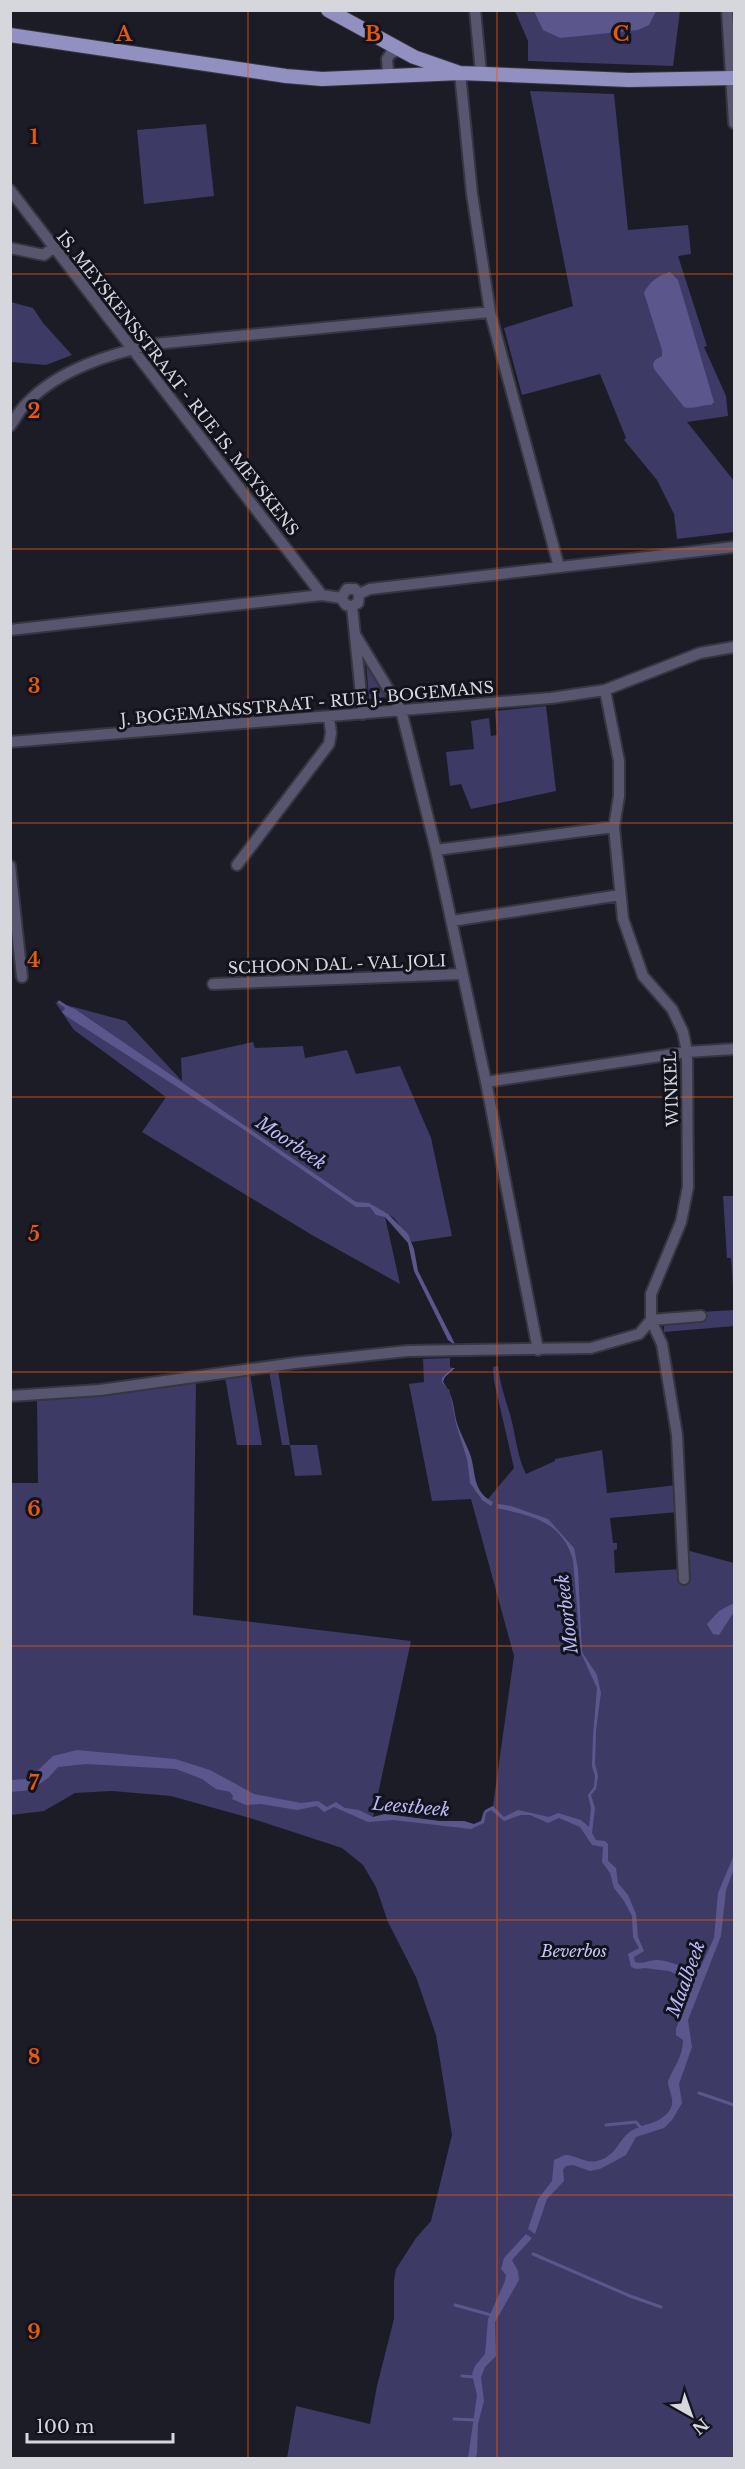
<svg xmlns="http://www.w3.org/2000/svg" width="745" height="2469" font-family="'Libre Baskerville',serif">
  <rect width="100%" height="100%" fill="#1c1c27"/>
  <path fill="#3d3a66" d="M515,11H680L673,66L528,61V41Z
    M530,91L614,94L628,230L688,225L691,254L678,256L707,346L704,347L726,396L728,416L687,422L734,481V532L677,539L674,514L657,480L624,440L626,438L600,374L522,395L504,328L573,306Z
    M206,124L214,196L144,204L137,130Z
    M11,302L33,308L43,323L72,355L46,365L11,362Z
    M366,661L387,694L386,697L369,699Z
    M546,706L556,791L471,809L461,784L450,786L446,752L474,749L471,721L489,718L491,736L497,735L495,711Z
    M55,1002L126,1021L182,1081L181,1058L253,1042L255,1048L303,1046L305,1058L347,1050L356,1074L400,1066L431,1138L452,1236L412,1242L394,1218L384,1212L400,1284L312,1235L142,1132L166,1097L74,1030Z
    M723,1196H734V1303L731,1258H727Z
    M734,1310V1326L664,1332V1322L700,1312Z
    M450,1358V1367L452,1368L445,1376L442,1383L449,1390L451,1398L457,1426L467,1460L470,1482L481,1499L485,1497L488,1499L514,1468L494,1381L493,1367L498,1366C500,1385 506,1400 511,1418C516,1437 517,1456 526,1474L555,1461V1459L602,1450L607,1493L677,1485L678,1512L610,1518L613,1543H617V1549L614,1550L615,1573L681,1569L686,1550L734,1563V2458H287L296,2406L370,2424L377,2386L394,2319V2281L396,2269L416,2238L431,2221L452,2135L436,2035L416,1977L388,1922L376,1887L363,1865L342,1848L250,1818L171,1796L112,1791L75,1793L44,1811L11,1815V1483H38L37,1399C90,1393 143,1394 196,1381L193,1615L411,1641L373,1817L385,1814L439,1821H464L468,1824H474L481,1821L483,1812L493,1806L514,1656L471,1499L432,1501L409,1384L424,1382L423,1359Z
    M278,1370L290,1445H317L322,1475L295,1476L290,1445H282L269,1371Z
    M250,1374L262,1445H237L225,1377Z"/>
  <path fill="#5b578c" d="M534,11H656L649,25L638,30L560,38L543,30Z
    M670,272L678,280L714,402L711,405C701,404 694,410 684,407L654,369L653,364L655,360L662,356V350L644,293C649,282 659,275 670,272Z
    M67,1006L75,1009L356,1202L369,1203L388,1214L408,1234L414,1249L418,1271L456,1346L448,1340L414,1271L408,1243L385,1217L376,1215L370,1207H356L243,1129L66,1016L62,1012Z
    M452,1368H455L445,1377L443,1382C456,1399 452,1408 458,1426C462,1437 468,1447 471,1457C476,1475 473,1492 493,1502L491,1506L482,1500L470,1483L467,1460L456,1424L451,1398L449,1390L442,1383V1378Z
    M498,1504L511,1506L548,1519L574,1548L578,1569L582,1652L597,1675L601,1693L596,1730L595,1764L598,1776L596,1789L591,1795L595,1808L592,1833L596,1840L605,1841L608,1844V1861L616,1868L618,1883L628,1895L636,1914L638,1937L644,1951L634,1957L635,1962C643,1965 650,1959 658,1960C673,1961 686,1971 700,1968L714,1938L718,1893L734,1855V1869L726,1890L721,1936L688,2020L692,2047L679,2084L682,2103L672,2120L664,2128L636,2137L626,2155L600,2169L590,2171L573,2165L566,2166L563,2170L564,2181L547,2199L535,2234L528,2229L538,2199L552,2181L554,2160L565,2155C576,2155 586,2164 597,2161C617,2156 617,2141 631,2131C646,2122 661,2125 671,2108C675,2099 668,2090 668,2081C674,2066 683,2057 683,2040L676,2035V2029L696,1975L688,1973L678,1975L669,1971L645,1968L637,1969L631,1967L628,1954L639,1948L633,1937L632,1916L624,1901L614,1888L610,1873L602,1862L603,1847L592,1845L580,1827L559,1818L548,1823L530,1815H521L504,1821L491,1810L486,1813L484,1823L471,1829L393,1820L368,1822L334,1807L324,1812L317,1806L297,1810L261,1804L246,1805L232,1799L233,1796L230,1792L216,1789L202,1779L176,1769L86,1764L58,1767L48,1778L31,1790L11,1792V1780L26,1779L33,1775L53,1756L77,1750L175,1759L210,1770L254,1794L301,1803L318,1801L327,1807L336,1802L345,1808L359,1810L373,1817L385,1814L439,1821H464L474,1824L481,1821L485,1810L493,1806L504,1817L518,1810L549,1817L558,1813L581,1820L589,1827L591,1808L588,1795L594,1787L595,1776L592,1766L593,1736L597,1688L581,1653L573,1560C562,1521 532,1516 497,1508Z
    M732,1604L734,1605V1612L719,1635L713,1634L707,1624L719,1611Z
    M526,2234L532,2238L512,2260L518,2271L519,2280L495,2322L496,2356L485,2367L481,2377L484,2401L478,2424L477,2454L475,2458H468L477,2395L472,2374L475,2366L485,2354L488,2319L505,2281L506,2275L501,2269L504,2258Z"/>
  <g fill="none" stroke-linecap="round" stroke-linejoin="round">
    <path stroke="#5b578c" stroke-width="3" d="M59,1002L68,1008
      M699,2093L734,2105
      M606,2125L636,2122L642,2129
      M533,2254L630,2296L661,2307
      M455,2305L491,2315
      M462,2376L475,2377
      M454,2419L475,2420"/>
    <g stroke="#363640" stroke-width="14">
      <path id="minor" d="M475,10L481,73
        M727,10L734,123
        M460,73L472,194L490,312L559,567
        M394,76L388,71L387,59L391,53L400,50
        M10,190L322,595
        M10,248L44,255L54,247
        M10,426C16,418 20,409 27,403C59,369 111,354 154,344L490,312
        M359,594L370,589L734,547
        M341,598L347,589H355L359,594
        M352,606L363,714
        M10,630L322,595L341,598L346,605L352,606L358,603L359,594
        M356,636L401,710L436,850L486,1082L538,1350
        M605,690L619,761V796L614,827L623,919L643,976L672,1009L683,1032L687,1052L688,1187L681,1222L651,1294V1320L662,1344L677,1435L684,1579
        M10,742L551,698L605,690L700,653L734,647
        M436,850L614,827
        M237,865L329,744L331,733L329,717
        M10,866L22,977
        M452,921L620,895
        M213,984L462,974
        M486,1082L687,1052L734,1049
        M651,1320L701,1316
        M10,1396L100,1390L295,1363L407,1351L591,1348L639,1334L651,1320"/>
    </g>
    <g stroke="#363640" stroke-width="16">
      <path id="major" d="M328,10L414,57L460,73L629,80L734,78
        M10,35L286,76L322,79L460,73"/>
    </g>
    <use href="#minor" stroke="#57566e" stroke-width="10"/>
    <use href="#major" stroke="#9190c0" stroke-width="14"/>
  </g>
  <path fill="none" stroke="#e8590c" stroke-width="1.5" stroke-opacity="0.55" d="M248,10V2458M497,10V2458M10,274H734M10,549H734M10,823H734M10,1097H734M10,1372H734M10,1646H734M10,1920H734M10,2195H734"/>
  <g text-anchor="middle" stroke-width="6" stroke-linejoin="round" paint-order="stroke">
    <g font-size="16" fill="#d6d6dd" stroke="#13131d">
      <text transform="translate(178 383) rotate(52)" y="6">IS. MEYSKENSSTRAAT - RUE IS. MEYSKENS</text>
      <text transform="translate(307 703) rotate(-5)" y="6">J. BOGEMANSSTRAAT - RUE J. BOGEMANS</text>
      <text transform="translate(337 964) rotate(-2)" y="6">SCHOON DAL - VAL JOLI</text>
      <text transform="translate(671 1089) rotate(-92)" y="6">WINKEL</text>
    </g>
    <g font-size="16" font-style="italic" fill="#c7c6f7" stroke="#13131d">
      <text x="574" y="1957">Beverbos</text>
    </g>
    <g font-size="18" font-style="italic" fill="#bcb9f9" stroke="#13131d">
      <text transform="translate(291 1143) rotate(34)" y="6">Moorbeek</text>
      <text transform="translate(567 1614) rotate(-97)" y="6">Moorbeek</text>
      <text transform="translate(411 1807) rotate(5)" y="6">Leestbeek</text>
      <text transform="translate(686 1979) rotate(-70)" y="6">Maalbeek</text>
    </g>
  </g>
  <g font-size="20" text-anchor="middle" font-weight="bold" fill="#e8590c" stroke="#13131d" stroke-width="6" stroke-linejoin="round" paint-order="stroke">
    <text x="124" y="41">A</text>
    <text x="373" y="41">B</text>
    <text x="621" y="41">C</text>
    <text x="34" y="144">1</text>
    <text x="34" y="418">2</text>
    <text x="34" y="693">3</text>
    <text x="34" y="967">4</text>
    <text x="34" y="1241">5</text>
    <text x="34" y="1516">6</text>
    <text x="34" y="1790">7</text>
    <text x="34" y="2064">8</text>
    <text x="34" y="2339">9</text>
  </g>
  <rect width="745" height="2469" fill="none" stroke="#d6d6dd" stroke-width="24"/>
  <g transform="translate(691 2415) rotate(140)" stroke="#13131d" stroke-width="4.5" paint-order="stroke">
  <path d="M0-4.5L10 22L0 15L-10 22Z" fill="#d6d6dd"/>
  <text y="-9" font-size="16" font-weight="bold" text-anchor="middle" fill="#d6d6dd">N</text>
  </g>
  <path d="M27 2433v9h146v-9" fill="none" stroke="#d6d6dd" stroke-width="3"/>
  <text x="36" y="2433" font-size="18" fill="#d6d6dd" stroke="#13131d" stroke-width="4.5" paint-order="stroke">100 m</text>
</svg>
